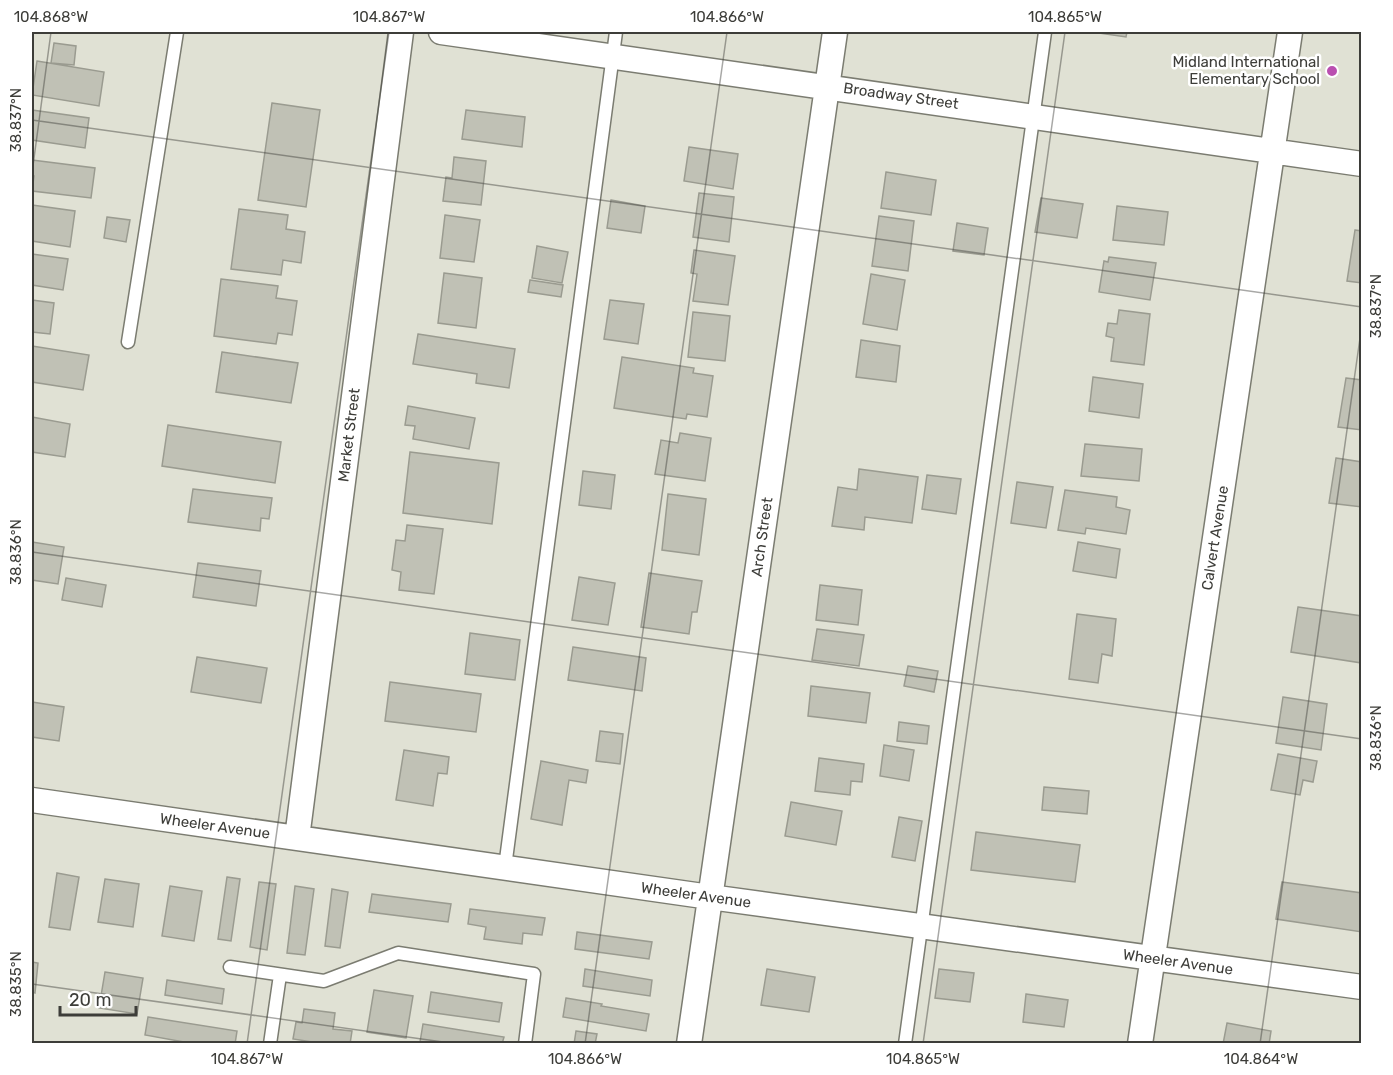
<svg xmlns="http://www.w3.org/2000/svg" width="1393" height="1075" font-family="Rubik,sans-serif">
  <rect width="100%" height="100%" fill="#e0e1d4"/>
  <path fill="#c0c1b5" stroke="#9a9b90" stroke-width="1.5" d="M1092,32H1127L1126,37Z
    M54,43L76,46L74,65L51,63Z
    M37,61L104,72L99,106L32,95Z
    M272,103L320,110L306,207L258,200Z
    M32,110L89,118L85,148L32,140Z
    M466,110L525,117L522,147L462,139Z
    M689,147L738,154L733,189L684,181Z
    M454,157L486,161L481,205L443,201L446,177L452,178Z
    M32,160L95,168L91,198L32,191L34,176H32Z
    M886,172L936,180L931,215L881,208Z
    M699,193L734,197L729,242L693,237Z
    M1041,198L1083,204L1077,238L1035,232Z
    M611,200L645,206L641,233L607,228Z
    M32,205L75,211L70,247L32,241Z
    M1117,206L1168,212L1164,245L1113,240Z
    M239,209L288,215L286,229L305,232L301,263L283,260L281,275L231,269Z
    M445,215L480,220L474,262L440,258Z
    M879,216L914,221L908,271L872,266Z
    M107,217L130,220L126,242L104,238Z
    M957,223L988,228L984,255L953,251Z
    M1355,230L1362,231V283L1347,281Z
    M537,246L568,252L562,283L532,278Z
    M694,250L735,256L728,305L693,301L697,274L691,273Z
    M32,254L68,259L63,290L32,285Z
    M1109,257L1156,263L1150,300L1099,292L1104,261L1108,262Z
    M444,273L482,278L476,328L438,323Z
    M871,274L905,280L897,330L863,324Z
    M221,279L278,286L276,298L297,301L292,335L278,333L276,344L214,336Z
    M530,280L563,285L561,297L528,292Z
    M32,300L54,303L50,334L32,332Z
    M610,300L644,304L638,344L604,339Z
    M1119,310L1150,314L1144,365L1111,361L1114,338L1106,336L1108,323L1117,324Z
    M693,312L730,316L725,361L688,357Z
    M418,334L515,349L509,388L476,383L477,374L413,364Z
    M861,340L900,346L896,382L856,377Z
    M32,346L89,355L83,390L32,382Z
    M222,352L298,363L291,403L216,392Z
    M622,357L694,368L693,373L713,376L707,417L687,414L686,419L614,408Z
    M1093,377L1143,384L1139,418L1089,411Z
    M1346,378L1362,380V430L1338,427Z
    M408,406L475,418L469,449L413,439L415,426L405,425Z
    M32,417L70,424L65,457L32,452Z
    M168,425L281,442L275,483L162,466Z
    M680,433L711,438L705,481L655,474L661,440L678,443Z
    M1085,444L1142,449L1139,481L1081,476Z
    M410,452L499,463L492,524L403,513Z
    M1336,458L1362,462V507L1329,503Z
    M859,469L918,477L912,523L865,517L864,530L832,526L838,487L857,490Z
    M583,471L615,475L611,509L579,505Z
    M927,475L961,479L956,514L922,509Z
    M1017,482L1053,487L1046,528L1011,523Z
    M193,489L272,498L269,519L261,518L260,531L188,522Z
    M1065,490L1117,497L1116,507L1130,510L1126,534L1086,528L1085,534L1058,530Z
    M668,494L706,499L699,555L662,550Z
    M407,525L443,529L434,594L399,590L401,572L392,570L396,540L405,541Z
    M32,542L64,547L58,584L32,580Z
    M1078,542L1120,549L1116,578L1073,571Z
    M198,563L261,571L256,606L193,597Z
    M649,573L702,581L697,612H692L689,634L641,627Z
    M579,577L615,583L608,625L572,620Z
    M66,578L106,585L102,607L62,600Z
    M820,585L862,590L858,625L816,620Z
    M1298,607L1362,616V663L1291,652Z
    M1077,614L1116,619L1112,656L1102,654L1098,683L1069,679Z
    M817,629L864,635L859,666L812,660Z
    M470,633L520,640L515,680L465,674Z
    M573,647L646,658L642,691L568,680Z
    M197,657L267,668L261,703L191,692Z
    M908,666L938,671L934,692L904,686Z
    M390,682L481,694L476,732L385,721Z
    M811,686L870,693L866,723L808,716Z
    M1283,697L1327,704L1321,750L1276,743Z
    M32,702L64,707L59,741L32,737Z
    M899,722L929,726L927,744L897,741Z
    M600,731L623,734L620,764L596,761Z
    M884,745L914,750L909,781L880,776Z
    M404,750L449,757L447,774L438,773L433,806L396,800Z
    M1278,754L1317,761L1313,782L1303,780L1300,795L1271,790Z
    M819,758L864,764L862,782L851,781L850,795L815,791Z
    M541,761L588,770L586,783L569,780L562,825L531,819Z
    M1044,787L1089,791L1087,814L1042,810Z
    M791,802L842,811L836,845L785,836Z
    M899,817L922,821L915,861L892,857Z
    M976,832L1080,845L1075,882L971,870Z
    M57,873L79,877L70,930L49,927Z
    M227,877L240,879L231,941L218,939Z
    M105,879L139,884L133,927L98,922Z
    M259,882L276,884L267,950L250,947Z
    M1282,882L1362,893V932L1276,919Z
    M170,886L202,891L194,941L162,936Z
    M295,886L314,889L305,955L287,953Z
    M332,889L348,892L340,948L325,946Z
    M372,894L451,904L448,922L369,912Z
    M470,909L545,918L542,935L523,933L522,944L484,939L486,927L468,924Z
    M577,932L652,942L649,959L575,949Z
    M32,962L38,963L35,993L32,992Z
    M585,969L652,980L650,996L583,986Z
    M767,969L815,977L809,1012L761,1005Z
    M939,969L974,973L970,1002L935,998Z
    M105,972L143,978L137,1014L99,1008Z
    M167,980L224,989L222,1004L165,995Z
    M374,990L413,996L406,1038L367,1032Z
    M431,992L502,1003L499,1022L428,1012Z
    M1026,994L1068,1000L1064,1027L1023,1022Z
    M566,998L602,1004L601,1006L649,1014L646,1031L563,1017Z
    M304,1009L335,1013L333,1029L352,1031L350,1044H325L293,1039L296,1022L302,1023Z
    M148,1017L237,1031L235,1044H195L145,1035Z
    M1227,1023L1271,1031L1269,1044H1223Z
    M423,1024L504,1037L502,1044L420,1042Z
    M576,1031L597,1034L595,1044H574Z"/>
  <g fill="none" stroke-linecap="round" stroke-linejoin="round">
    <g stroke="#7b7c71" stroke-width="15">
      <path id="lane" d="M128,342L177,32
        M505,867L616,32
        M230,967L324,981L398,953L534,974L525,1044
        M270,1044L280,975
        M905,1044L1045,32"/>
    </g>
    <g stroke="#7b7c71" stroke-width="27">
      <path id="street" d="M441,32L1362,164
        M32,800L710,897L1362,987
        M297,838L401,32
        M689,1044L835,32
        M1140,1044L1290,32"/>
    </g>
    <use href="#lane" stroke="#fff" stroke-width="12"/>
    <use href="#street" stroke="#fff" stroke-width="24"/>
  </g>
  <path fill="none" stroke="#3d3d39" stroke-width="1.5" stroke-opacity="0.45" d="M32,120L1362,307M32,173L51,32M32,552L1362,739M32,984L457,1044M247,1044L389,32M585,1044L727,32M923,1044L1065,32M1260,1044L1362,324"/>
  <circle fill="#ba4fb0" stroke="#fff" stroke-width="2" cx="1332" cy="71" r="6"/>
  <g text-anchor="middle" stroke-width="5" stroke-linejoin="round" paint-order="stroke">
    <g font-size="15" fill="#3d3d39" stroke="#fff" text-anchor="end">
      <text x="1320" y="67">Midland International<tspan x="1320" dy="17">Elementary School</tspan></text>
    </g>
    <g font-size="15" fill="#3d3d39" stroke="#fff">
      <text transform="translate(901 96) rotate(8)" y="5">Broadway Street</text>
      <text transform="translate(349 435) rotate(-83)" y="5">Market Street</text>
      <text transform="translate(762 537) rotate(-82)" y="5">Arch Street</text>
      <text transform="translate(1215 538) rotate(-81)" y="5">Calvert Avenue</text>
      <text transform="translate(215 826) rotate(8)" y="5">Wheeler Avenue</text>
      <text transform="translate(696 895) rotate(8)" y="5">Wheeler Avenue</text>
      <text transform="translate(1178 962) rotate(8)" y="5">Wheeler Avenue</text>
    </g>
  </g>
  <rect width="1393" height="1075" fill="none" stroke="#ffffff" stroke-width="66"/>
  <path d="M60 1006v9h76v-9" fill="none" stroke="#3d3d39" stroke-width="3"/>
  <text x="69" y="1006" font-size="18" fill="#3d3d39" stroke="#ffffff" stroke-width="4.5" paint-order="stroke">20 m</text>
  <rect x="33" y="33" width="1327" height="1009" fill="none" stroke="#3d3d39" stroke-width="2"/>
  <g font-size="15" text-anchor="middle" fill="#3d3d39">
    <text x="51" y="22">104.868°W</text>
    <text x="389" y="22">104.867°W</text>
    <text x="727" y="22">104.866°W</text>
    <text x="1065" y="22">104.865°W</text>
    <text transform="translate(16 120) rotate(-90)" y="5">38.837°N</text>
    <text transform="translate(1376 306) rotate(-90)" y="5">38.837°N</text>
    <text transform="translate(16 552) rotate(-90)" y="5">38.836°N</text>
    <text transform="translate(1376 738) rotate(-90)" y="5">38.836°N</text>
    <text transform="translate(16 984) rotate(-90)" y="5">38.835°N</text>
    <text x="247" y="1064">104.867°W</text>
    <text x="585" y="1064">104.866°W</text>
    <text x="923" y="1064">104.865°W</text>
    <text x="1261" y="1064">104.864°W</text>
  </g>
</svg>
